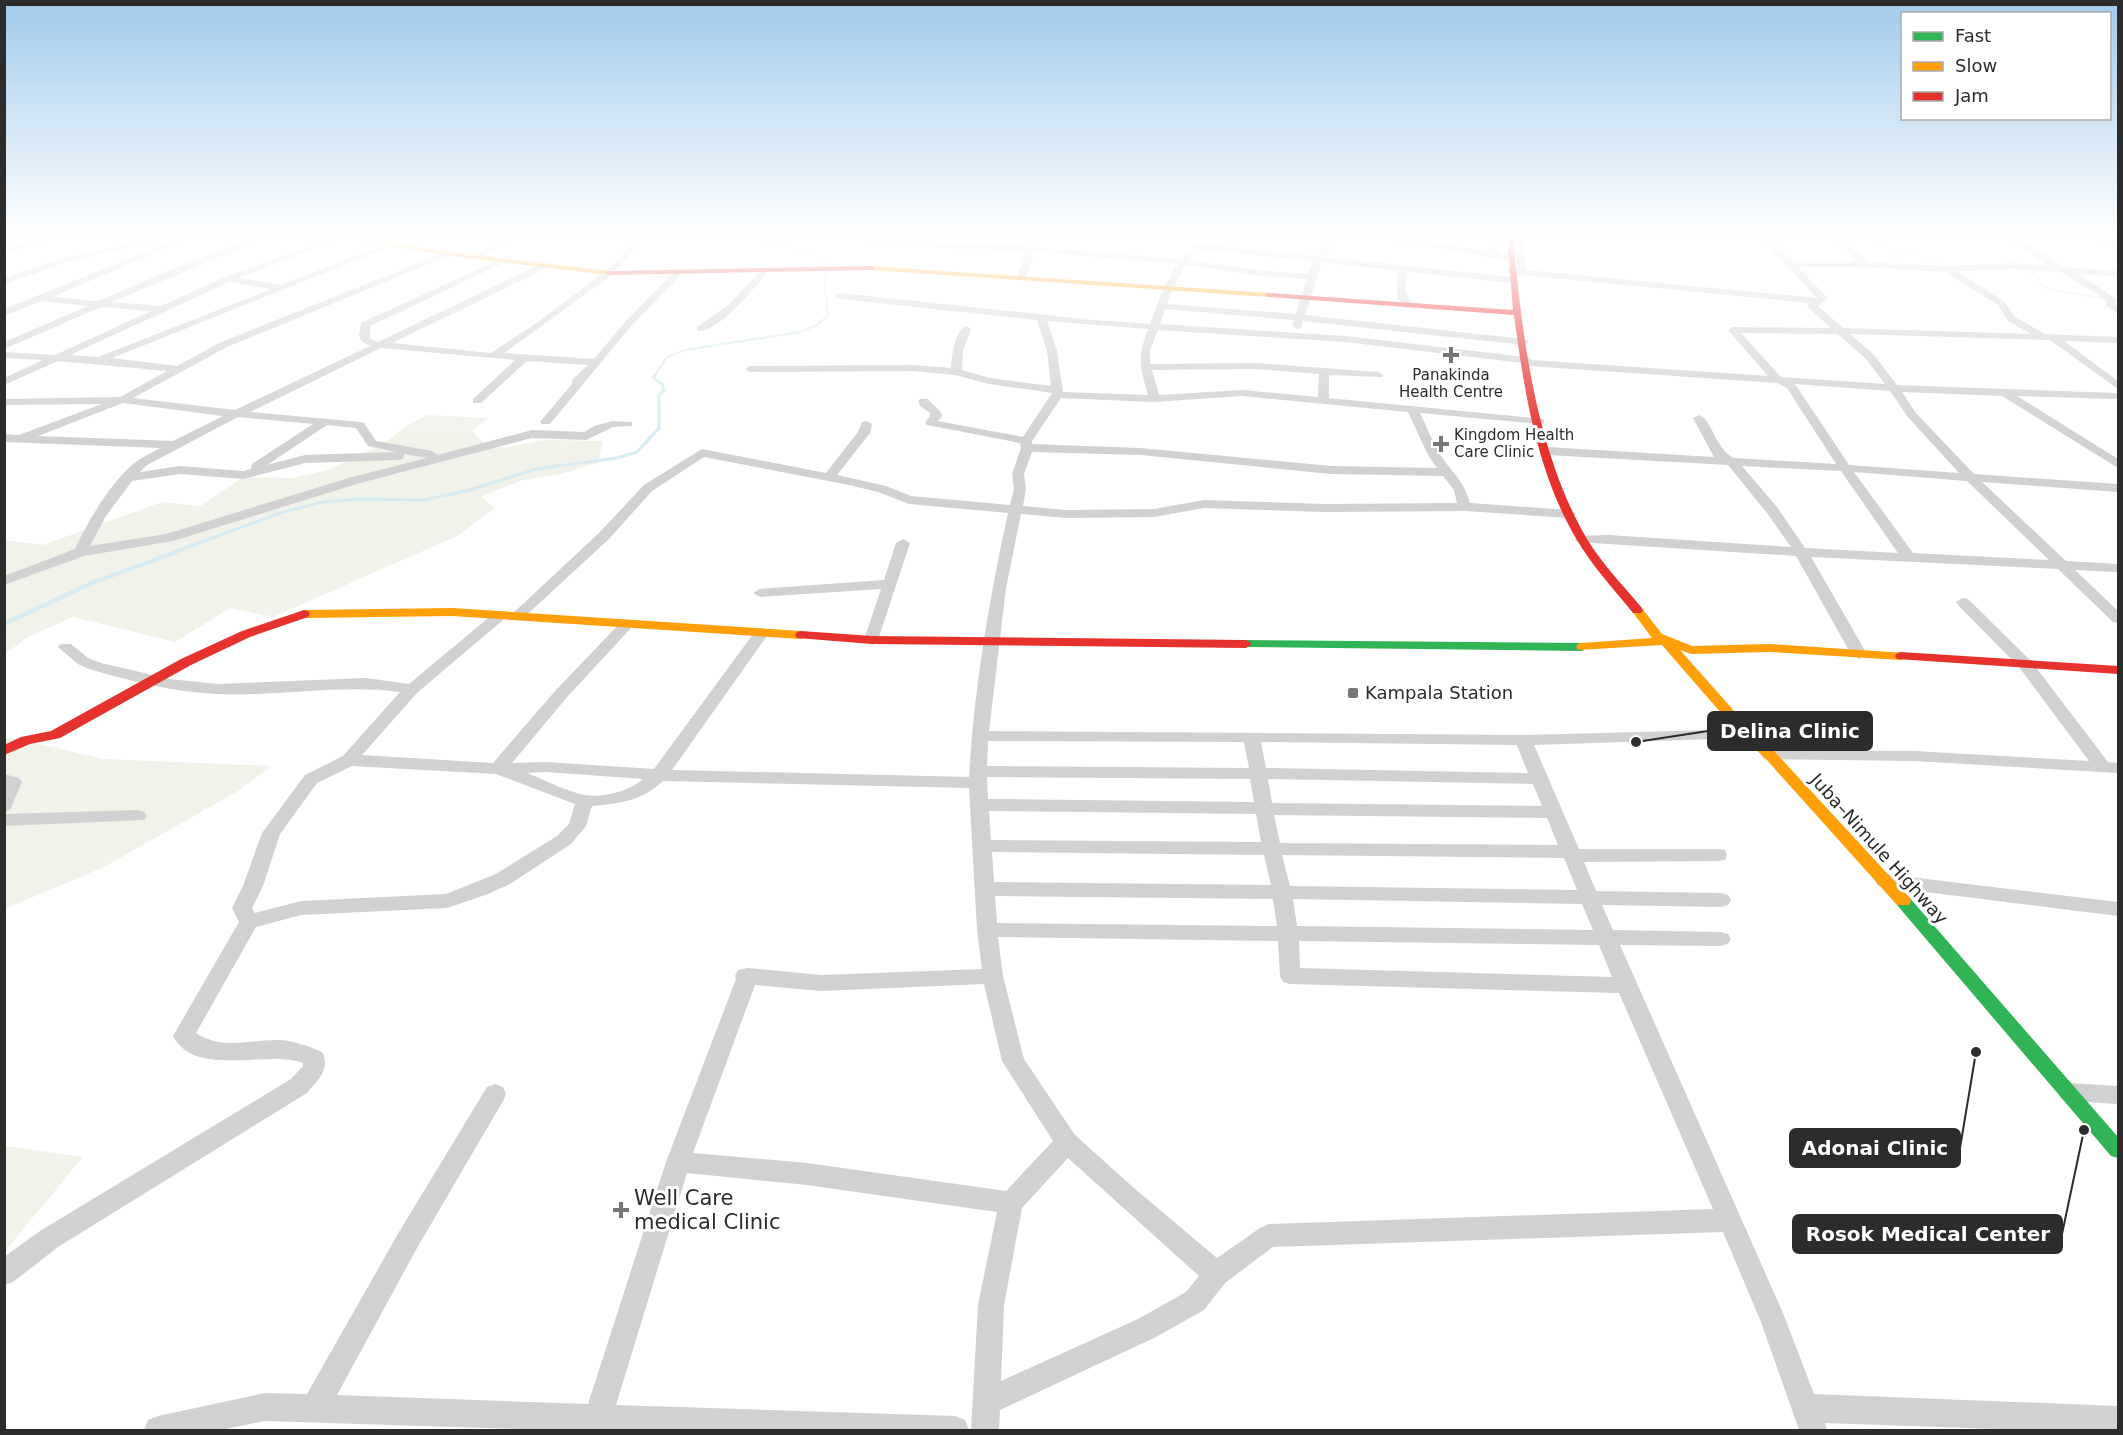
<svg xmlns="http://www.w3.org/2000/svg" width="2123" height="1435" font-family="'DejaVu Sans',sans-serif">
  <rect width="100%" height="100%" fill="#fff"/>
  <path fill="#f1f3eb" d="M427,415L488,418L472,430C493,462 520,440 550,440C568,440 585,441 603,441L598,463L561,474L520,481L481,497L495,508L457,536L273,617L230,608L175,642L73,617L28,637L5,654V540L43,545L162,502L200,506L244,477L292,478L328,470L385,443L406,426Z
    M4,736L104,759L272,766L238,791L104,867L5,909Z
    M5,1146L83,1157L5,1251L4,1146Z"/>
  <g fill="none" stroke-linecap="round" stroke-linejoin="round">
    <path stroke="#d7ebf0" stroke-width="2" d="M1859,237L1874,240L1890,248L1914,253L1950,267
      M2024,269L2034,273L2038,281L2047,289L2118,301
      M654,376L667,357L685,350L800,332L817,325L828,315L825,289L827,261L809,252L747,237"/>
    <path stroke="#d7ebf0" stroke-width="3" d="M172,553L283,512L322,502L357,499L424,500L470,490L536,469L617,458L637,452L659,428V395L664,390L662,384L653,377L655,375"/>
    <path stroke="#d7ebf0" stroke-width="4.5" d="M4,624L94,582L176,552"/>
    <path fill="#d1d1d1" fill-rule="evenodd" d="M53,237H67L4,253V248Z
      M161,237L166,239L67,262L4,284V278L62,258Z
      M183,237H194L52,297L99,301L179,266L257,237H268L112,302L161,306L225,277L333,237H344L239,278L281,285L390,242L397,244L112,358L177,366L219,343L446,252L453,254L227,347L133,398L235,410L370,346L361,341L359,335L361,323L503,258L510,260L370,326V339L378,342L543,263H549V267L392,343L491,353L538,322L606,271L638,237H646L612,275L504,353L594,359L625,322L675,271L683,273L631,326L550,424H542L540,422L572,384V380L588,365L527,361L481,403H473V399L515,360L381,348L250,412L360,422L364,423L376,441L432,451L438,455L532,430L584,432L594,426L612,421L632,422V426L613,427L586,440L532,438L360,483L173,541L84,556L4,585V576L75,549C88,521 114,476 140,459C146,455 154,452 160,448L4,442V434L19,435L102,404L4,405V399L120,397L167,371L58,361L4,385V378L43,360L4,358V352L55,355L151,311L101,307L4,349V342L88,306L41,301L4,316V309ZM229,282L271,289L98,357L70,355ZM123,403L223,416L173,441L38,436ZM238,417L313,424L252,464L251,469L243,471L180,466L140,472L147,465ZM327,425L356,428L368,446L396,452L305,455L267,465ZM404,454L427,458L352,477L166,534L90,546L106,516L132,481L180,474L243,479L305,463L399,460L403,459Z
      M512,237H522L477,259L470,257Z
      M876,237H885L882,241L1028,246L1029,237H1037L1036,247L1181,259L1188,252L1192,255L1189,260L1259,270L1308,274L1314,261L1194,249L1190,246L1194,243L1317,256L1330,237H1338L1325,257L1512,277L1517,280L1512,283L1408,272L1405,289L1411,305L1406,308C1393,301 1397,283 1399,271L1322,262L1305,315L1524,339L1529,342L1524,345L1303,321L1301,328L1297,329L1292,326L1294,320L1165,309L1160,324L1345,336L1527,357L1532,360L1768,376L1728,330L1733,327L1831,328L1809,308L1807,306L1810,303L1510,274L1506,271L1507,269H1517L1514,237H1522L1526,270L1817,298L1759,237H1768L1793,261H1857L1832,237H1841L1868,262L1947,266L2015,263L2049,266L2006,237H2015L2065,267L2118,271V277L2077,273L2115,298L2118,314L2106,305V300L2061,272L2015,269L1956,271L2005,302L2015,317L2045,334L2118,337V343L2064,341L2118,381V389L2050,340L1850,334L1874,355L1897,385L2118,393V399L2017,396L2118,459V468L2002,396L1902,392L1915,412L1974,474L2118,484V492L1982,482L2066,561L2118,564V572L2075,570L2118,611V623L2113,622L2058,569L1811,557L1867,654L1859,659L1851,654L1796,556L1577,542L1575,539L1577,536L1609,535L1791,547L1767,513L1728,465L1547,455L1541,451L1547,447L1714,457L1693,418L1699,415C1713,420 1714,448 1734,458L1836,464L1787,388L1777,383L1528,366L1523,363L1345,342L1158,330L1150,350V364L1256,363L1378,372L1383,375L1382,377L1329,375V398L1544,419V423L1540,424L1420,413C1427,427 1433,444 1441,456C1453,474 1464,481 1470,503L1569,510L1576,514L1569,518L1465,511L1325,512L1204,508L1154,517L1066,518L1021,514L1006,588L989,731L1523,735L1752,729L1754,733L1752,737L1746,738L1534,745L1579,849H1718L1725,850L1727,855L1725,860L1718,861L1584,862L1596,891L1721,893L1728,895L1731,900L1728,905L1721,907L1602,905L1613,930L1721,932L1728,934L1731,939L1728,944L1721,946L1620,945L1783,1313L1814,1394L2118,1406V1430H2023L1825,1423L1827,1430H1799L1761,1322L1723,1232L1273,1247L1225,1283L1204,1310L1156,1337L1000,1410L999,1430H971L978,1305L997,1212L807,1185L687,1173L616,1405L955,1416L965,1420L969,1430H546L265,1421L221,1430H144L148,1420L158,1416L265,1393L307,1394L399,1232L487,1087L495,1084L503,1087L506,1094L503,1101L417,1248L337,1395L588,1404L666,1162L736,979L735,976L738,970L748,968L821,975L982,969L977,930L969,788L663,781C641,801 622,803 592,806L586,826L571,844L510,884L488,894L447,908L301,915L256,927L196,1033C223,1051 251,1039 280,1040C295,1041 308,1046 322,1052C331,1069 318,1080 307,1093L58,1247L13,1282L4,1285V1257L40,1231L291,1079L303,1066V1063C267,1049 196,1079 173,1036L239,922L232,908L243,886L262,833L305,775L343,756L400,692C339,684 278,697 216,694C173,692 131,681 89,669L78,664L58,647L61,644H71L88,658L101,663L170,679L217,684L366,678L409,684L493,614H503L505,617L503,620L418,692L362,755L493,763L556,690L622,621H632L634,624L632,627L568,696L512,763L546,762L654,769L756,630L761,628L769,633L672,770L969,777C974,688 989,600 1008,513L909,504L878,492L849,485L704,457L652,491L609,539L521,620H511L509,617L599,533L644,485L702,449L826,473L858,432L862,422L866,421L872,424L870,433L837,475L886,486L911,496L1010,505L1014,489L1012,474L1021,448L1020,443L927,425L925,423L930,416V413L920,406L918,401L920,399H928C932,406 940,407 942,416L938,421L1023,437L1052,393L989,384L955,375L912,371L750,372L745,369L750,366L912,365L951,368C952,356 954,332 966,326L971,329L963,351L962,370L990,378L1051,386L1047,351L1037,320L840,299L835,296L840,293L1093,320L1150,324L1164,287L1178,264L1035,252L1026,277L1021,280L1016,277L1027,251L871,245L870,243ZM1186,265L1259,276L1306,279L1296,314L1167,304L1174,287ZM1798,267H1857L1945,272L1998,305L2008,321L2031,334L1843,328L1818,306L1828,298ZM1047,321L1148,329C1137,358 1140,367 1148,395L1063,392L1057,351ZM1741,333L1838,334L1866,359L1885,384L1781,377ZM1256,369L1319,374L1318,397L1242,390L1159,395L1152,370ZM1795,384L1890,391L1907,416L1959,473L1849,465ZM1242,396L1408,412L1428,455L1437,468L1331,466L1141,448L1032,444V441L1061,398L1154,402ZM1032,452L1141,455L1331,474L1443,476L1454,490L1457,503L1325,504L1204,500L1154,509L1066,510L1023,506L1026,489L1024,474ZM1742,466L1841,471L1898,553L1805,548L1777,507ZM1854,472L1967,481L2049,560L1913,553ZM988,741L1244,742L1249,768L987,766ZM1261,742L1517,745L1528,773L1266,768ZM352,766L496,774L575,804L569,824L557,836L496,874L446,894L301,901L255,913L252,908L263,886L280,834L317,783ZM546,772L643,779C630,791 603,798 585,795C565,791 545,780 527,773ZM987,777L1250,779L1254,802L988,799ZM1268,779L1533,784L1542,806L1272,803ZM989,811L1256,814L1261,842L991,840ZM1274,815L1547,818L1558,845L1280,843ZM992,852L1264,855L1271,885L994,882ZM1282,855L1564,858L1577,890L1290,886ZM995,896L1273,899L1277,926L997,923ZM1293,899L1582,904L1593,930L1297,926ZM998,937L1278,941L1280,976L1283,982L1290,984L1619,993L1713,1209L1269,1224L1260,1228L1217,1258L1135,1189L1075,1135L1024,1059L1003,976ZM1299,941L1599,945L1612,977L1300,968ZM984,984L1002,1061L1053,1141L1006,1191L807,1163L693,1153L755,985L821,991ZM1068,1158L1199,1276L1186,1292L1138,1319L1001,1381L1004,1305L1022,1208Z
      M1371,237H1391L1489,251L1491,237H1499L1498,252L1515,257L1511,260L1493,258Z
      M2021,237H2104L2118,244V249L2100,241L2025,240Z
      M762,268L769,270C757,285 718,334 697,331V327L730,304Z
      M903,539L910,543L877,643L872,645L864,640L881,589L760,597L753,593L760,589L884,580L896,543Z
      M1963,598L1968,599L2031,661L2108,762L2118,763V773L1914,761L1764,759L1761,755L1764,751L1770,750L1914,751L2089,761L2019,667L1958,605L1956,602Z
      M4,774L19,778L22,782L10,810L4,812Z
      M138,810L144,812L147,816L144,820L4,826V814Z
      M1885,874L2118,902V916L1878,886L1875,881L1878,876Z
      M2069,1083L2118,1086V1104L2069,1101L2061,1099L2058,1092L2061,1085Z"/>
    <path fill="#30b455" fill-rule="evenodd" d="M1246,640L1582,643L1588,647L1582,651L1242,647L1240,644Z
      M1903,895L1909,897L2118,1137V1158L2111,1156L1897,905L1895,901L1897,897Z"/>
    <path fill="#ff9f0a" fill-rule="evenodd" d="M341,237H355L449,252L609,271L613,273L609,275L449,256Z
      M868,266L1269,293L1273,295L1269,297L871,270H868Z
      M1637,606L1641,607L1662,634L1692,646L1770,644L1905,653L1907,656L1905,659L1901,660L1770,652L1691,654L1680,650L1751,730L1775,752L1909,897L1911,901L1909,905H1897L1765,758L1741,736L1662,645L1578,650L1576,647L1578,644L1582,643L1652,638L1631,610Z
      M452,608L801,631L807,635L801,639L452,616L304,618L298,614L304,610Z"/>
    <path fill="#e5322d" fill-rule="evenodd" d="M1507,237H1513C1522,336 1536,452 1587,539C1602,564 1623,585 1641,607L1643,610L1641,613H1633C1614,589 1592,566 1577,540C1537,473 1524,391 1514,315L1269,297L1265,295L1269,293L1513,310Z
      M871,266H874V270L609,275L605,273L609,271Z
      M304,610L308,611L310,614L308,617L250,637L191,665L60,738L30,744L4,755V745L21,737L51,731L181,659L242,631Z
      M801,631L872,636L1246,640L1252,644L1246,648L872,644L797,638L795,635L797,632Z
      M1901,652L2118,666V674L1897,659L1895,656L1897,653Z"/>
  </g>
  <linearGradient id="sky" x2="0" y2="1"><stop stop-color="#a1caeb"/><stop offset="0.54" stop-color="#fff"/><stop offset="1" stop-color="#fff" stop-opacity="0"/></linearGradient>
  <rect width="2123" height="438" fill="url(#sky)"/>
  <g fill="#767676" stroke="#fff" stroke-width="2">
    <path d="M1448 346h6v6h6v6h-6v6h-6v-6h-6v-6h6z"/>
    <path d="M1438 435h6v6h6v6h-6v6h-6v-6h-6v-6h6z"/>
    <rect x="1347" y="687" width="12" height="12" rx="3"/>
    <path d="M618 1201h6v6h6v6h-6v6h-6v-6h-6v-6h6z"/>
  </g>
  <g text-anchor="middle" stroke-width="6" stroke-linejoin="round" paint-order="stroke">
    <g font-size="15" fill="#2c2c2c" stroke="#fff">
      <text x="1451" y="380">Panakinda<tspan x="1451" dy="17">Health Centre</tspan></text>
      <text x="1454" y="440" text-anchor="start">Kingdom Health<tspan x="1454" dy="17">Care Clinic</tspan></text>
    </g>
    <g font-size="18" fill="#2c2c2c" stroke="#fff" text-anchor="start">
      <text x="1365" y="699">Kampala Station</text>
    </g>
    <g font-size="18" fill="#2c2c2c" stroke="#fff">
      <text transform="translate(1879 849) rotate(48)" y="6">Juba–Nimule Highway</text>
    </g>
    <g font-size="21" fill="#2c2c2c" stroke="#fff" text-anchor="start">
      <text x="634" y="1205">Well Care<tspan x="634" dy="24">medical Clinic</tspan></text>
    </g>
  </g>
  <path fill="none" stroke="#2c2c2c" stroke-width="2" d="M1636 742L1708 731M1976 1052L1960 1148M2084 1130L2062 1234"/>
  <g fill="#2c2c2c" stroke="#fff" stroke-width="2">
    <circle cx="1636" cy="742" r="6"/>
    <circle cx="1976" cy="1052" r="6"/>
    <circle cx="2084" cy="1130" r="6"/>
  </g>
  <g fill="#2c2c2c" stroke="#2c2c2c" stroke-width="2">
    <rect x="1708" y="712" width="164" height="38" rx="6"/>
    <rect x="1790" y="1129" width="170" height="38" rx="6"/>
    <rect x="1793" y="1215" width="269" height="38" rx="6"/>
  </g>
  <g font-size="20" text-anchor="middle" font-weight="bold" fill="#fff">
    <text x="1790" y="738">Delina Clinic</text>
    <text x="1875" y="1155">Adonai Clinic</text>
    <text x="1928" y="1241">Rosok Medical Center</text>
  </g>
  <rect width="2123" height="1435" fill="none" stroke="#2c2c2c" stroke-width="12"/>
  <rect x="1901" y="12" width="210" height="108" fill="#ffffff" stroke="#ababab" stroke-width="1.5"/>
  <rect x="1913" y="32" width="30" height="9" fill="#30b455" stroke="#ababab" stroke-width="1.5"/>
  <text x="1955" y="42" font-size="18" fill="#2c2c2c">Fast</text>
  <rect x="1913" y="62" width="30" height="9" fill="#ff9f0a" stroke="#ababab" stroke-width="1.5"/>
  <text x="1955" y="72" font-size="18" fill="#2c2c2c">Slow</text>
  <rect x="1913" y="92" width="30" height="9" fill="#e5322d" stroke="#ababab" stroke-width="1.5"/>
  <text x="1955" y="102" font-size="18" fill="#2c2c2c">Jam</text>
</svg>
